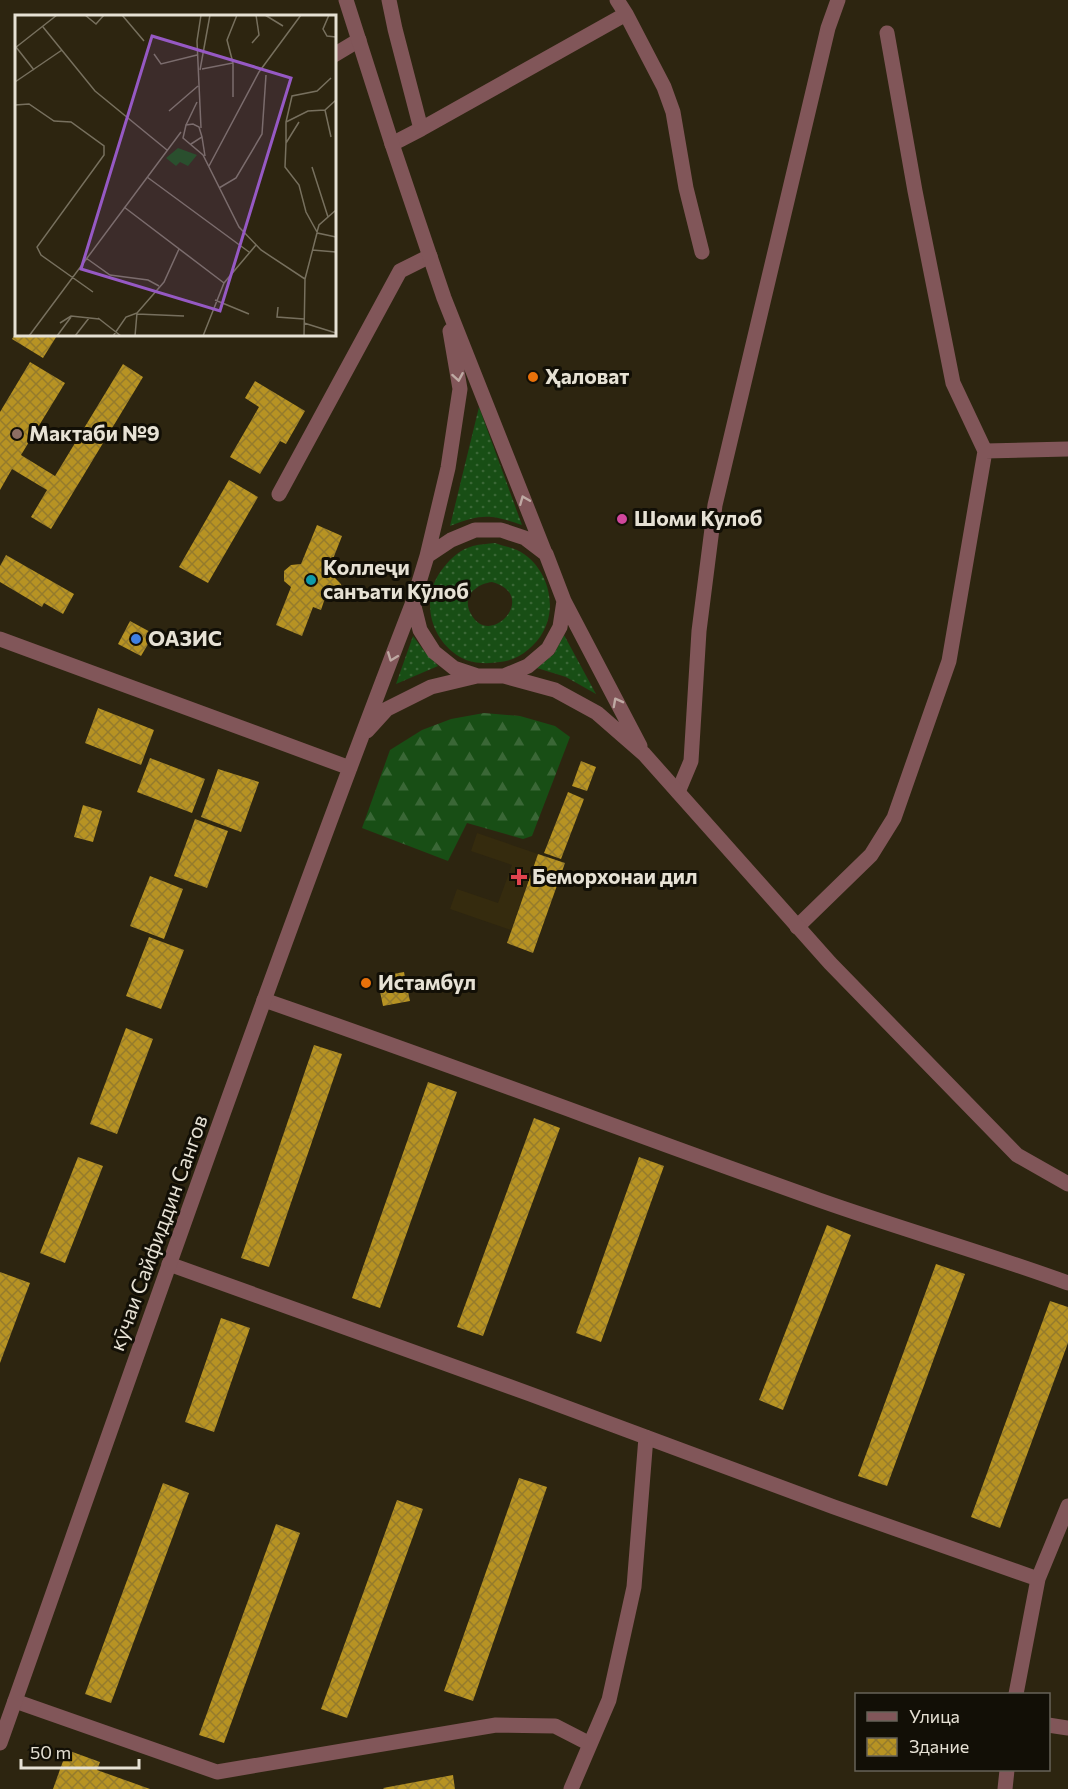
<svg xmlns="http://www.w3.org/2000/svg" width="1068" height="1789" font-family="Commissioner,sans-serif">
  <defs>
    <pattern id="grass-dots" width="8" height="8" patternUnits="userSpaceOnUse" patternTransform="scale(1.5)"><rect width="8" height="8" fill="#184e15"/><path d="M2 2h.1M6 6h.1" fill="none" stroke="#3a6736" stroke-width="1.8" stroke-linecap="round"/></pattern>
    <pattern id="forest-firs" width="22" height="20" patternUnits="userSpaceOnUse" patternTransform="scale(1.5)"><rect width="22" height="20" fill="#184e15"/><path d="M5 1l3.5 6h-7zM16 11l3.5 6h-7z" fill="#3a6736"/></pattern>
    <pattern id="building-cross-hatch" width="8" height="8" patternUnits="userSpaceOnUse" patternTransform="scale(1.5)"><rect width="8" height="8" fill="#b79323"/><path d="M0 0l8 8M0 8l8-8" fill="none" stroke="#957b2c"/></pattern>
  </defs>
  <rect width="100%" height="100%" fill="#2d2510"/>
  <path fill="#352b0e" d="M477,833L538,854L511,930L450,909L457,889L498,903L512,865L471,851Z"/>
  <path fill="url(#grass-dots)" fill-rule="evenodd" d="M479,407L522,525C489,514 482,514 450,526Z
    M495,543C502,546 511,547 517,550C546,564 559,604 543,632C535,647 517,661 500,662C487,664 472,664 460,657C428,638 420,595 444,567C451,558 461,549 473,546C480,544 488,544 495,543ZM492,582C540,595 490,650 471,614C461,597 476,584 492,582Z
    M564,635L596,694L566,677L537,668L554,654Z
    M413,636L424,651L438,666L396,684Z"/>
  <path fill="url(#forest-firs)" d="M484,713L520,716L555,726L570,737L532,836L523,839L467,823L448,861L362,828L390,750L422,730L451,719Z"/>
  <path fill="url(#building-cross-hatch)" d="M15,334H58L43,358L12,339Z
    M30,362L65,383L21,455L55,476L123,364L143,377L51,529L31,517L47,490L12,469L0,490V412Z
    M255,381L305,411L286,444L280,441L260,474L230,457L259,407L245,398Z
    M229,480L258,497L208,583L179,567Z
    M317,525L342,536L331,564L338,567L334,577L341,584L342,589L338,598L334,601H324L321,610L313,607L302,636L276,625L291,587L284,581V571L291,565L301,564Z
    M6,555L74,594L63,614L44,603L42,607L0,582V566Z
    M130,621L154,634L141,656L118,644Z
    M98,708L154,730L141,765L85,743Z
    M150,758L205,779L192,813L137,792Z
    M581,761L596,767L587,791L572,786Z
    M218,769L259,782L241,832L201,817Z
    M568,792L584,799L561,859L544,853Z
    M83,805L102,811L93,842L74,837Z
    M195,819L228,831L207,888L174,876Z
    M538,854L565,863L533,953L507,943Z
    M150,876L183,889L164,939L130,926Z
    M149,937L184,950L161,1009L126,996Z
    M404,972L410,1001L383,1006L377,977Z
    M126,1028L153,1039L117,1134L90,1124Z
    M314,1045L342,1054L269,1267L241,1258Z
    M428,1082L457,1092L380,1308L352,1298Z
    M534,1118L560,1128L483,1336L457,1327Z
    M78,1157L103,1166L65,1263L40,1253Z
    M639,1157L664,1166L601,1342L576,1333Z
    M827,1225L851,1235L783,1410L759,1400Z
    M936,1264L965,1274L887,1486L858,1476Z
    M0,1272L30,1283L0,1363Z
    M1050,1301L1068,1307V1343L1000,1528L971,1517Z
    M221,1318L250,1328L214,1432L185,1422Z
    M519,1478L547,1487L473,1701L444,1691Z
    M163,1483L189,1493L111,1703L85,1694Z
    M397,1500L423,1509L347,1718L321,1709Z
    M276,1524L300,1533L224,1743L199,1735Z
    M67,1750L100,1762L97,1770L150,1789H53Z
    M453,1775L455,1789H384L383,1788Z"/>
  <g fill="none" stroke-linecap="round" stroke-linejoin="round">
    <path stroke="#815659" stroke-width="15" d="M389,0L395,29L421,129L392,144
      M626,14L664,87L673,112L686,188L702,252
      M334,55L359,40
      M421,129L626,14L617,0
      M985,451L1068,449
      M279,494L400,271L430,256
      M678,792L691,761L699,631L715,505L828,28L838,0
      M797,927L871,855L894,818L949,661L985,451L953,383L915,191L887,33
      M264,1000C450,1064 633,1134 819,1200C901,1229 986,1253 1068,1283
      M169,1264L530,1394L834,1507L1038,1579
      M1016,1694L1038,1579L1068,1506
      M15,1701L217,1772L496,1725L555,1726L590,1744
      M1048,1725L1068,1728
      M571,1789L609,1700L634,1587L646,1437
      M1005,1789L1007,1770"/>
    <path stroke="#815659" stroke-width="15" d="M346,0L392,144L444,298L545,553
      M427,556L448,468L460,389L450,331
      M564,601L640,746
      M0,639L350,768
      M504,676L528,666L548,649L560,627L564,601L546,554L525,538L501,530H475L451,540L427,556L413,602L420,630L434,652L454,668L478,676H504L555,690L597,713L644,754L830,963L1017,1155L1068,1184
      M367,731L387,709L431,687L477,676
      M0,1743C135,1362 267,980 413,602"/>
  </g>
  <defs><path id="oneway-chevron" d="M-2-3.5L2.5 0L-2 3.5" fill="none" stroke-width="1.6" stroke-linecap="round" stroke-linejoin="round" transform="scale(1.5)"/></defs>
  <g stroke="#bea9a3">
    <use href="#oneway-chevron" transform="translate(458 377) rotate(80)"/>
    <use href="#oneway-chevron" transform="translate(524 500) rotate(-112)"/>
    <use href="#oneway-chevron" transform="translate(392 657) rotate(111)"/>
    <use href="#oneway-chevron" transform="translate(617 702) rotate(-118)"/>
  </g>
  <g fill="#e8710a" stroke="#120f06" stroke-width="2">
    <circle cx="533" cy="377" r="6"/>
    <circle cx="366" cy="983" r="6"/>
  </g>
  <circle fill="#8d6e63" stroke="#120f06" stroke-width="2" cx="17" cy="434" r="6"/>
  <circle fill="#d1479c" stroke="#120f06" stroke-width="2" cx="622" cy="519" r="6"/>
  <circle fill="#0f9aa8" stroke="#120f06" stroke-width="2" cx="311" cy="580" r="6"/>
  <circle fill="#3f7fe0" stroke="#120f06" stroke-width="2" cx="136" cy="639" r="6"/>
  <path fill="#e0444e" stroke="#120f06" stroke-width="2" d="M516 868h6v6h6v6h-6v6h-6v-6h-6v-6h6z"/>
  <g text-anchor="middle" stroke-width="6" stroke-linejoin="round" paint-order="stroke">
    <g font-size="21" font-weight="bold" fill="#e6e1d4" stroke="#120f06" text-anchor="start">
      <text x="545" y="384">Ҳаловат</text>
      <text x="29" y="441">Мактаби №9</text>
      <text x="634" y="526">Шоми Кулоб</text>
      <text x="323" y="575">Коллеҷи<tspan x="323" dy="24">санъати Кӯлоб</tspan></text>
      <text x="148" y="646">ОАЗИС</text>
      <text x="532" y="884">Беморхонаи дил</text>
      <text x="378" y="990">Истамбул</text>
    </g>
    <g font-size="21" fill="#e6e1d4" stroke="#120f06">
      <text transform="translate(159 1233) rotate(-70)" y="7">кӯчаи Сайфиддин Сангов</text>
    </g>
  </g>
  <g transform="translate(15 15)">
    <rect width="321" height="321" fill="#2d2510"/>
    <path d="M163,133L182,140L173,151L165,147L161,151L151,143Z" fill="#184e15"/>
    <path fill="none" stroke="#77705e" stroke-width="1.5" d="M70,0L81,9L89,0M107,0L129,26M250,0L268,11M314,0L308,14L312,21L321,22M28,12L80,76L152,135M237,28L244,20L241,0M1,32L19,55M0,33L42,0M139,39L146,49L182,40M218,48V82M187,54L218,48L212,25L222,0M185,55L195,0M0,67L47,35M0,90L14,89L39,106L56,107L89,131V140L22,232L26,240L78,277M310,95L316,122M154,96L183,71M271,107L277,81L302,76L316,63M284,107L271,128L270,152L284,170L291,197L302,217M171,110L182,87M186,113L182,26L186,0M187,122L190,141M271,128V107L293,96L310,95L321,85M176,129L187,122L184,112L178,109L171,110L168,123L188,140L224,212L246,235L290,264L289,321M194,151L244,57L286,0M297,152L313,202M132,162L234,237M204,173L221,163L247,119L251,60M109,192L209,268M302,217L304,210L321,195M297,235L321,237M71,243L95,260L133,265L144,271M290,264L302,218L321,222M200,285L234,299M263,292L262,302L289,304M122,299L169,301M83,303L106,321M45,308L56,301L84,304M289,308L321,318M14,321L166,117M42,321L56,302M60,321L74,303M98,321L111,302L122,298M120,321L122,298L149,267L164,234M188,321L209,268L241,230"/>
    <path fill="#9659c4" fill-opacity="0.15" stroke="#9659c4" stroke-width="3" d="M137,21L276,63L205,296L66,254Z"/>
    <rect width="321" height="321" fill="none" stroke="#e6e1d4" stroke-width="3"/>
  </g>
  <rect x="855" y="1693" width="195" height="78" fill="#120f06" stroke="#676358" stroke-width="1.5"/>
  <rect x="867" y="1712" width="30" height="9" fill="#815659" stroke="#676358" stroke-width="1.5"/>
  <text x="909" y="1723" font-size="18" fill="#e6e1d4">Улица</text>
  <rect x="867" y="1738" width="30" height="18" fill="url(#building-cross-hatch)" stroke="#676358" stroke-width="1.5"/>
  <text x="909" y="1753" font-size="18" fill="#e6e1d4">Здание</text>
  <path d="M21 1759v9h118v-9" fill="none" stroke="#e6e1d4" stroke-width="3"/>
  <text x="30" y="1759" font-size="18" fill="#e6e1d4" stroke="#120f06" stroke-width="4.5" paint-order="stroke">50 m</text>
</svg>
